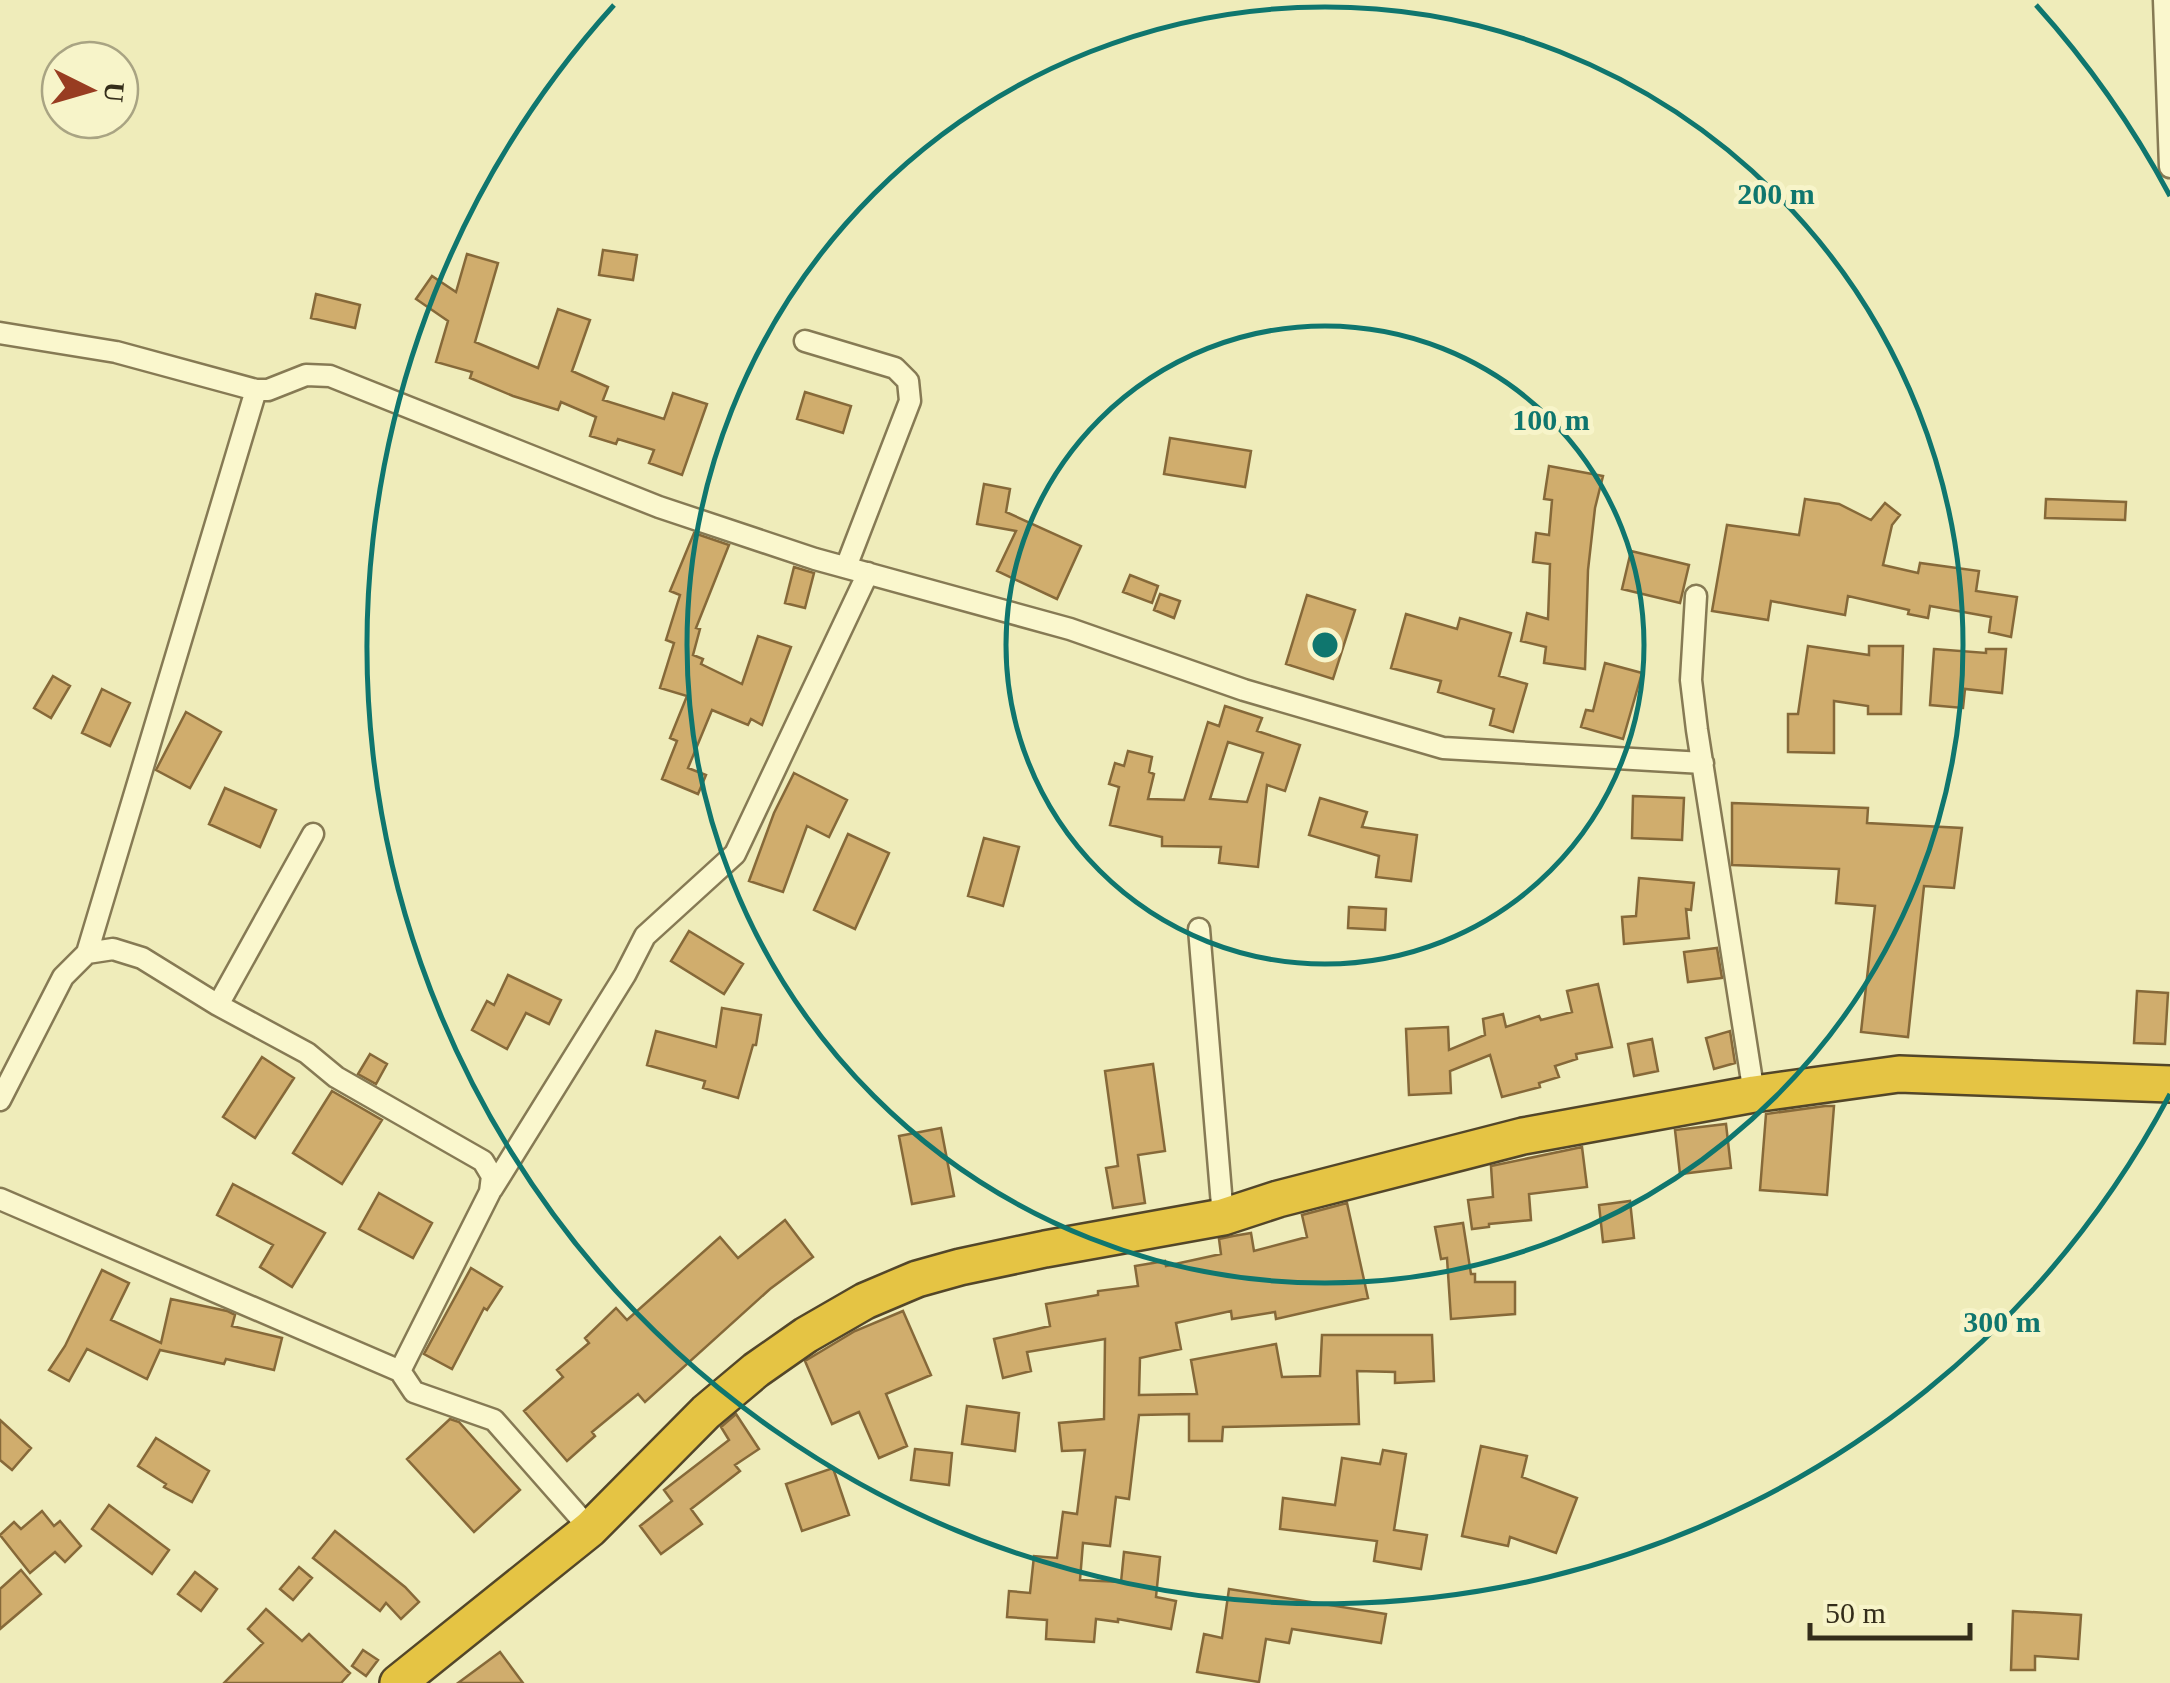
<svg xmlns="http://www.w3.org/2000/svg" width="2170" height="1683" font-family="'Times New Roman',serif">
  <rect width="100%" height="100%" fill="#efecba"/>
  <path fill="#d0ad6d" stroke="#866939" stroke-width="2.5" fill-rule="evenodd" d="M603,250L637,255L633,280L599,275Z
    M467,254L498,263L475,342L538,368L558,309L590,320L572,371L608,387L603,400L664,419L673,393L707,404L682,475L649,463L654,450L618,439L616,444L590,436L596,417L561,402L558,410L513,396L470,378L472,372L436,362L448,321L416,299L432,276L456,292Z
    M316,294L360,305L355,328L311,318Z
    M805,392L851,406L843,433L797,419Z
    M1170,438L1251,451L1245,487L1164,474Z
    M1549,466L1603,476L1595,508L1588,570L1585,669L1544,663L1546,647L1521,641L1527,613L1548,619L1550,564L1533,562L1536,533L1549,535L1552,500L1544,499Z
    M984,484L1010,489L1006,512L1081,546L1057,599L997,571L1016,531L977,524Z
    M1805,499L1839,504L1871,520L1885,503L1900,515L1892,525L1883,565L1918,573L1920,563L1979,571L1976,591L2017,597L2011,637L1989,632L1991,617L1930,606L1928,618L1908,614L1909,610L1848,596L1845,615L1771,601L1768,620L1712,611L1727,525L1799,535Z
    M2046,499L2126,502L2125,520L2045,518Z
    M694,533L729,545L696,628L700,629L693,655L703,659L701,664L742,684L758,636L791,647L762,725L751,719L748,725L712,710L688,768L706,775L698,794L662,779L677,741L670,738L687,696L660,688L674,643L666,640L680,595L670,591Z
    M1631,551L1689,565L1680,603L1622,589Z
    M794,567L814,573L805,608L785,603Z
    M1130,575L1158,586L1152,603L1123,592Z
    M1160,594L1180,601L1174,618L1154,610Z
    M1307,595L1355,610L1333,679L1286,664Z
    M1406,614L1457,629L1460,618L1511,633L1499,676L1527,684L1513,732L1490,725L1494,709L1438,692L1441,681L1391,668Z
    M1808,646L1869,655V646H1903L1901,714H1868V706L1834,701V753L1788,752V714H1798Z
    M1934,649L1986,653V649H2006L2002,693L1965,689L1963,708L1930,705Z
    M1605,663L1642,673L1623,739L1581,727L1586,710L1593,711Z
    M53,676L70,686L51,718L34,708Z
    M102,689L130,703L110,746L82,733Z
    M1225,706L1262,718L1257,731L1300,745L1285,791L1267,785L1258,867L1219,863L1221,847L1162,846V837L1110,825L1119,787L1109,784L1115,763L1124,766L1128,751L1152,757L1149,772L1154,774L1148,799L1184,800L1208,722L1219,726ZM1228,742L1263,753L1247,802L1210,799Z
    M186,712L221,732L190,788L156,770Z
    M794,773L847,800L829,837L807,826L783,892L749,881L774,813Z
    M225,788L276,810L260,847L209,824Z
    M1633,796L1684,798L1682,840L1632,838Z
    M1320,798L1367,812L1362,827L1417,835L1411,881L1376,877L1379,856L1309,835Z
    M1732,803L1868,808L1867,823L1962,828L1954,888L1924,886L1908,1037L1861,1032L1875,906L1836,903L1839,869L1732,865Z
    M848,834L889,853L855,929L814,910Z
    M984,838L1019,847L1003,906L968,896Z
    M1639,878L1694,883L1691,910L1686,909L1689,938L1624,944L1622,917L1636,916Z
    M1349,907L1386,909L1385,930L1348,928Z
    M689,931L743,964L724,994L671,961Z
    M1717,948L1722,978L1688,982L1684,952Z
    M508,975L561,1000L549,1024L526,1013L507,1049L472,1030L487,1001L494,1005Z
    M1598,984L1612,1047L1576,1054L1577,1059L1555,1066L1559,1077L1539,1083L1540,1087L1502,1097L1490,1055L1450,1071L1451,1093L1409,1095L1406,1029L1448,1027L1449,1050L1485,1035L1483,1019L1503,1014L1506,1027L1539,1016L1541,1020L1572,1012L1567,991Z
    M2137,991L2168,993L2165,1044L2134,1043Z
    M722,1008L761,1015L756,1045H753L738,1098L703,1088L705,1081L647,1065L656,1031L716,1047Z
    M1730,1031L1735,1063L1714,1069L1706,1038Z
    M1652,1039L1658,1071L1634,1076L1628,1044Z
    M370,1054L387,1064L376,1084L358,1074Z
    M262,1057L294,1078L255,1138L223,1117Z
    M1153,1064L1165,1151L1138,1155L1145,1203L1113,1208L1106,1168L1118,1166L1105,1071Z
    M332,1091L382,1120L342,1184L293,1153Z
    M1825,1106H1834L1827,1195L1760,1190L1766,1114Z
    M1726,1124L1731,1168L1680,1174L1675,1130Z
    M941,1128L954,1196L912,1204L899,1136Z
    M1582,1147L1587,1187L1529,1194L1531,1220L1489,1224V1227L1472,1229L1468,1200L1493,1197L1491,1166Z
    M233,1184L325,1233L292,1287L260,1267L273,1245L217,1215Z
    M379,1193L432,1223L413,1258L359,1229Z
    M1630,1201L1634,1238L1603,1242L1599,1205Z
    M1347,1203L1368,1298L1276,1319L1275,1312L1232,1319L1231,1311L1176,1323L1181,1349L1140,1358L1139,1395L1197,1394L1191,1360L1276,1344L1282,1377L1320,1376L1322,1335H1432L1434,1381L1395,1383V1372L1357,1371L1359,1424L1223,1427L1222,1441H1189V1414L1139,1415L1129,1499L1116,1497L1110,1546L1083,1543L1080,1580L1121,1582L1124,1552L1160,1557L1156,1597L1176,1601L1171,1629L1118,1619V1622L1096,1619L1094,1642L1046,1639L1047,1620L1007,1617L1009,1591L1030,1593L1034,1556L1057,1558L1063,1512L1077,1514L1085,1450L1062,1451L1059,1423L1104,1419L1105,1339L1027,1352L1031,1371L1003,1378L994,1339L1050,1326L1046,1304L1098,1295V1291L1138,1286L1135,1266L1165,1261L1166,1266L1221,1254L1219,1239L1233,1236L1251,1233L1254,1251L1307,1237L1302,1215Z
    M785,1220L813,1257L770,1289L645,1402L638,1394L592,1432L595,1436L567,1461L524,1411L563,1377L557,1370L589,1343L585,1338L616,1308L627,1320L720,1237L738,1258Z
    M1463,1223L1471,1274H1475V1282H1515V1314L1451,1319L1447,1258L1441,1259L1435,1227Z
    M471,1268L502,1287L487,1310L484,1308L452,1369L424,1354Z
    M102,1270L129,1283L111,1320L161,1343L171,1299L227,1311L235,1315L232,1326L282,1338L274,1370L226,1359L224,1364L160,1350L147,1379L87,1349L69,1381L49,1370L65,1346Z
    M903,1311L931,1375L886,1394L907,1446L879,1458L859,1412L832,1424L805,1361L855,1331Z
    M967,1406L1019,1413L1015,1451L962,1444Z
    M736,1414L759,1449L735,1465L740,1471L691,1509L702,1524L661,1554L640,1526L672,1501L664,1490L729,1440L721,1427Z
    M450,1419L459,1422L520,1490L474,1532L407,1459Z
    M0,1420L31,1448L12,1470L0,1460Z
    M156,1438L209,1471L192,1502L164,1487L166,1484L138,1466Z
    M1481,1446L1527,1456L1522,1477L1577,1498L1556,1553L1510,1537L1508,1546L1462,1536Z
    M915,1449L952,1453L949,1485L911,1480Z
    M1383,1450L1406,1454L1394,1530L1427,1535L1421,1569L1374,1561L1377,1541L1280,1529L1283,1498L1335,1505L1342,1458L1380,1464Z
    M833,1468L849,1515L802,1531L786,1484Z
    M109,1505L169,1550L152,1574L92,1529Z
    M42,1511L54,1526L60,1521L81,1546L65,1562L55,1552L30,1573L0,1535L14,1522L21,1529Z
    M335,1531L405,1587L419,1602L401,1619L386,1603L380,1611L313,1558Z
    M299,1567L312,1578L293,1600L280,1589Z
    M21,1570L41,1594L0,1629V1589Z
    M195,1572L217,1589L201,1611L178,1594Z
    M1229,1589L1386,1614L1381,1643L1292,1629L1289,1643L1266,1639L1259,1682L1197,1672L1204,1634L1222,1638Z
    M266,1609L302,1641L309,1634L350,1673L341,1683H224L263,1643L248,1629Z
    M2013,1611L2081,1615L2078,1659L2035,1656V1670H2011Z
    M363,1650L378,1660L366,1676L352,1666Z
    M500,1652L523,1683H458Z"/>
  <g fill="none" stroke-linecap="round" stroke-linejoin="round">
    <g stroke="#867a54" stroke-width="25">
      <path id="street" d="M2164,0L2170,167
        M0,333L116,352L256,390H268L306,375L330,376L659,507L815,559L1070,629L1244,690L1443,748L1703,763
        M805,341L895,368L908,381L910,401L846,567
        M1696,596L1691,680L1697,730L1754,1094
        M313,834L218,1005L307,1053L336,1077L483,1161L492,1176L490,1192L400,1371L414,1392L494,1420L590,1529
        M1199,929L1223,1217
        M87,953L256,390
        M0,1100L63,977L87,953L113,949L142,958L218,1005
        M492,1189L625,975L645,936L735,854L868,573
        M0,1199L400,1371"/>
    </g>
    <g stroke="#534629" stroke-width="40">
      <path id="highway" d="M398,1683L590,1529L706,1412L756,1370L806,1335L865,1301L917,1279L960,1267L1045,1249L1223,1217L1278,1199L1523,1136L1754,1094L1899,1074L2170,1084"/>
    </g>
    <use href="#street" stroke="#faf7cd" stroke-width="20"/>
    <use href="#highway" stroke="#e5c444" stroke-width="35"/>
  </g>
  <g fill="none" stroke="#0f766e" stroke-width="5">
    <circle cx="1325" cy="645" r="319"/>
    <circle cx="1325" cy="645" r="638"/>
    <path d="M2170 1094A957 957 0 1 1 614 5M2036 5A957 957 0 0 1 2170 196"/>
  </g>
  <circle cx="1325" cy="645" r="15" fill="#0f766e" stroke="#f7f4c9" stroke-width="5"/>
  <g font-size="30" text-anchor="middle" font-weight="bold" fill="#0f766e" stroke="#f7f4c9" stroke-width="10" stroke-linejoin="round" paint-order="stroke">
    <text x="1776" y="204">200 m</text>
    <text x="1551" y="430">100 m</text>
    <text x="2002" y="1332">300 m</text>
  </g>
  <g transform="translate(90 90) rotate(95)"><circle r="48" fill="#f7f4c9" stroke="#a9a483" stroke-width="2.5"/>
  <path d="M0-8L18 38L0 25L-18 38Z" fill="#983c21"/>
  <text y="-15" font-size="28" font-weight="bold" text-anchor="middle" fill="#342d1a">U</text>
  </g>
  <path d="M1810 1623v15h160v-15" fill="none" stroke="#342d1a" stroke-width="5"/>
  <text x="1825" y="1623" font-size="30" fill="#342d1a" stroke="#f7f4c9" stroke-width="8" paint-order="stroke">50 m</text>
</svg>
